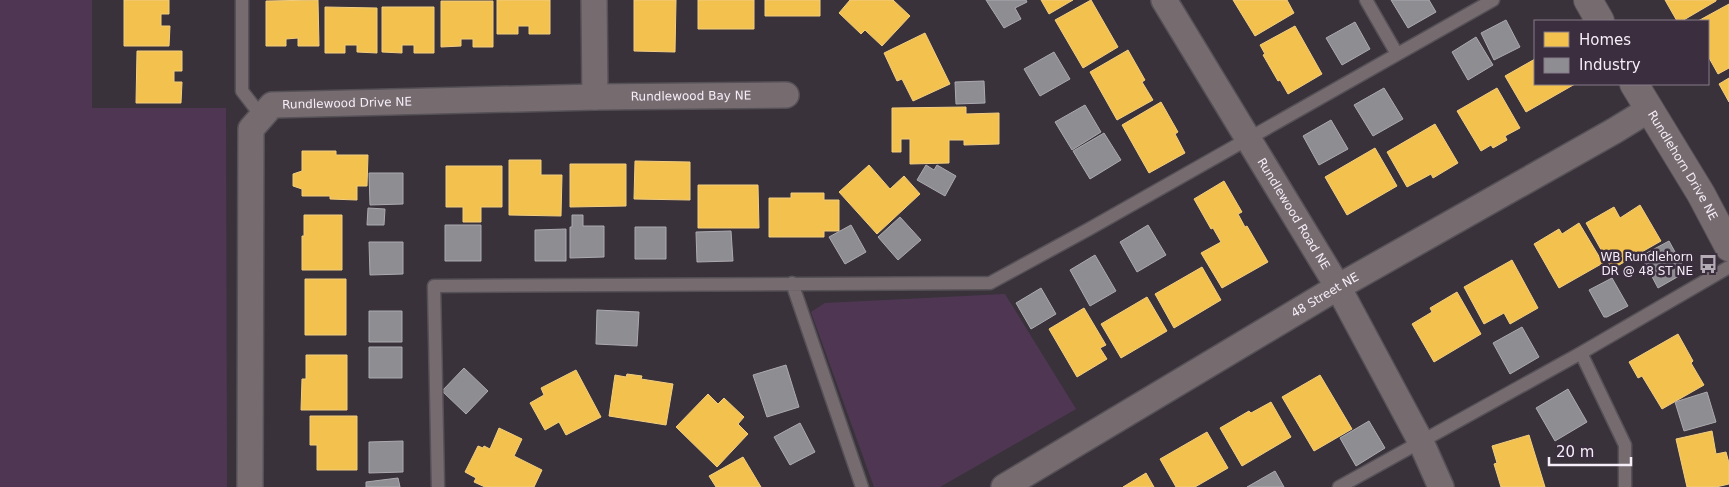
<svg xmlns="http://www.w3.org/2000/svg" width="1729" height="487" font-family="'DejaVu Sans',sans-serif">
  <rect width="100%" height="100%" fill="#39323a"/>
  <path fill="#4f3754" d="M0,0H92V108H226L227,487H0Z
    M1005,294L1076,409L940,487H874L811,312L825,303Z"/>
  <path fill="#f2c14e" stroke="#f3ce81" d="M124,0H169V14H161V26H170L169,46H124Z
    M318,0L319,46H298V38L286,39V46H266V1Z
    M497,0H550V34H529V26H518V34H497Z
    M634,0H676L675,52L634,51Z
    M698,0H754V29H698Z
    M765,0H820V16H765Z
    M850,0H893L910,16L882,46L865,30L861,34L839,13Z
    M1041,0H1073L1049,14Z
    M1091,0L1118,47L1083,68L1055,20Z
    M1233,0H1287L1294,13L1255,36Z
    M1665,0H1716V1L1682,21H1677Z
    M441,1H493V47H473V39H461V46L441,47Z
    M1729,4V68L1718,74L1708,56V21H1698Z
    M325,7L377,8V53L357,52V45H345V53H325Z
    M382,7H434V53H414V45H402V53L382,52Z
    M1295,26L1322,74L1288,94L1280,80L1278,81L1263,55L1265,54L1260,45Z
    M925,33L950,84L913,101L902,79L897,81L884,53Z
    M1128,50L1145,80L1142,82L1153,100L1117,120L1090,72Z
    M137,51H182V71H174V82H182L181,103H136Z
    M1535,59V84H1575L1526,112L1505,76Z
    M1729,78V102L1719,84Z
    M1497,88L1520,128L1505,136L1507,140L1493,148L1491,145L1481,151L1457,111Z
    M1161,102L1178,132L1175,134L1185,153L1149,173L1122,125Z
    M966,107V114L999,113V144L964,145V140H949V163L910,164V139H901V152H892V108Z
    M1435,124L1458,163L1433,178L1431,174L1407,187L1387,152Z
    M1375,148L1397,186L1347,215L1325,177Z
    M302,151H336V155H368L367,186H357V200L330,199V196H302V189L293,186V174L302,171Z
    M509,160H541V175H562L561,216L509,215Z
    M635,161L690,162V200L634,199Z
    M570,164H626V206L570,207Z
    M869,165L890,189L904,176L920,194L877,234L839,192Z
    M446,166H502V207H481V222H463V207H446Z
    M1224,181L1242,212L1238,214L1245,227L1247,226L1268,262L1222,288L1201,253L1221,242L1213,228L1211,229L1194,199Z
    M698,185H758L759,228H698Z
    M791,193H824V200H839V231H824V237H769V198H791Z
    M1640,205L1661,241L1612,269L1586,223L1614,207L1620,218Z
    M304,215H342V270H302V236H304Z
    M1579,223L1603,263L1559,288L1534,244L1559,229L1562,234Z
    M1512,260L1538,308L1510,324L1504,313L1484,324L1464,287Z
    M1202,267L1221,300L1174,328L1155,294Z
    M305,279H346V335H305Z
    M1457,292L1481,334L1434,362L1412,324L1432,312L1430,308Z
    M1147,297L1167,331L1121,358L1101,324Z
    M1084,308L1106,345L1100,348L1107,359L1077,377L1049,329Z
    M1678,334L1693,361L1691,363L1704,385L1662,409L1642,376L1638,378L1629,362Z
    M306,355H347V410H301L302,379H306Z
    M576,370L601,417L566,435L559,422L545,430L530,403L544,395L541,388Z
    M627,374L642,376L641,379L673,384L666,425L609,416L615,375L626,377Z
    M1320,375L1352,429L1314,451L1282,397Z
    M708,394L718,404L724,398L744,417L738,424L748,434L717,467L676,427Z
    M1271,402L1291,437L1242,466L1220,428L1249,411L1251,413Z
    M310,416H357V470H317V445H310Z
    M499,428L522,439L514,456L542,470L534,487H485L474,482L476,478L465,472L478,446L483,448L484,446L490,449Z
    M1712,431L1716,454L1726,452L1729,463V484L1716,487H1687L1676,439Z
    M1207,432L1228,468L1195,487H1176L1160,459Z
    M1529,435L1545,487H1501L1494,464L1497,463L1492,446Z
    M743,457L761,487H716L709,476Z
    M1146,473L1154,487H1123Z"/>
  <path fill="#8d8d92" stroke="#acaab0" d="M986,0H1026L1027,2L1015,8L1021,19L1004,28Z
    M1391,0H1429L1436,12L1408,28Z
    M1506,20L1520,47L1494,60L1481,33Z
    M1355,22L1370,49L1342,65L1326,38Z
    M1476,37L1493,65L1468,80L1452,52Z
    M1054,52L1070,79L1040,96L1024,69Z
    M984,81L985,103L956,104L955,82Z
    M1384,88L1403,119L1373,136L1354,105Z
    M1085,105L1101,132L1072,150L1055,122Z
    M1331,120L1348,149L1319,165L1303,136Z
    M1104,133L1121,160L1090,179L1073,151Z
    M926,165L934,170L937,165L956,176L945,196L917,180Z
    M369,173H403V204L370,205Z
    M368,208L385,209L384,225H367Z
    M572,215H583V226H604V257L570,258V227H572Z
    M900,217L921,240L898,260L878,237Z
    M445,225H481V261H445Z
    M851,225L866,252L845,264L829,237Z
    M1148,225L1166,255L1137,272L1120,242Z
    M635,227H666V259H635Z
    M566,229V261H535V230Z
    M731,231L733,261L697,262L696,232Z
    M1669,241L1686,272L1658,288L1641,256Z
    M369,242H403V274L370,275Z
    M1095,255L1116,291L1090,306L1070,270Z
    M1612,278L1628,306L1607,317H1604L1589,290Z
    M1041,288L1056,314L1031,329L1016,303Z
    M597,310L639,312L637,346L596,344Z
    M369,311H402V342H369Z
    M1522,327L1539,357L1510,374L1493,343Z
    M369,347H402V378H369Z
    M786,365L799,407L767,417L753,375Z
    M464,368L488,391L466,414L442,391Z
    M1568,389L1587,422L1555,441L1536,408Z
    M1707,392L1716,422L1684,431L1675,402Z
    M1369,421L1385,448L1356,466L1340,438Z
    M800,423L815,452L790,465L774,437Z
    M403,441V472L369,473V442Z
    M1275,471L1284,487H1247Z
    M398,478L400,487H366V482Z"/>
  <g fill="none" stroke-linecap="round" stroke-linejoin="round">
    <g stroke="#565157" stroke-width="15">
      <path id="service" d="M242,0V91L262,117
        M1366,0L1397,54
        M792,283L862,487
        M1581,353L1625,445V487
        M438,487L434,286L990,283L1089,229L1493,0
        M1339,487L1581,353L1729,267"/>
    </g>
    <g stroke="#565157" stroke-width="28">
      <g id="minor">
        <path d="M594,0L595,97"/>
        <path id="s1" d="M1164,0L1338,287L1421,442L1441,487"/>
        <path id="s2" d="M250,487L251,129L272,105L595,97L786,95"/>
        <path id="s3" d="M1004,487L1338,287L1614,131L1650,109"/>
      </g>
    </g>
    <g stroke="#565157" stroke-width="30">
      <g id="tertiary">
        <path d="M1588,0L1600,21"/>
        <path id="s4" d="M1634,84L1701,194L1729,247"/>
      </g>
    </g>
    <use href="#service" stroke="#766c70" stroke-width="12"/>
    <use href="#minor" stroke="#766c70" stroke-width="25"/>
    <use href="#tertiary" stroke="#766c70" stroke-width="28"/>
  </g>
  <defs>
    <g id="bus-bare" transform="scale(1.5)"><path d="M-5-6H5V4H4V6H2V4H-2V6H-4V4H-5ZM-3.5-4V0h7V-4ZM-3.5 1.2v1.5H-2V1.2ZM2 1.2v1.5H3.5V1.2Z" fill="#b3acb5" stroke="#3b2e3e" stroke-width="2.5" paint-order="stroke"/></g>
  </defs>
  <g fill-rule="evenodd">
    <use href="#bus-bare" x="1708" y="264"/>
  </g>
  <g text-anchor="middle" stroke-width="5" stroke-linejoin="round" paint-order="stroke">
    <g font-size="12" fill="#f5edf7" stroke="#3b2e3e">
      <text dy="4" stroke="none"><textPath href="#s2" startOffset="809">Rundlewood Bay NE</textPath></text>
      <text dy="4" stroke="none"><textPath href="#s2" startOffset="465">Rundlewood Drive NE</textPath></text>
      <text dy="4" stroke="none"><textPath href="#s4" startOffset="95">Rundlehorn Drive NE</textPath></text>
      <text dy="4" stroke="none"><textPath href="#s1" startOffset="250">Rundlewood Road NE</textPath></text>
      <text dy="4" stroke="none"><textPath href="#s3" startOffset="374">48 Street NE</textPath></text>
    </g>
    <g font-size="12" fill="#f5edf7" stroke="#3b2e3e" text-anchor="end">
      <text x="1693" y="261">WB Rundlehorn<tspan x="1693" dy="14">DR @ 48 ST NE</tspan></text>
    </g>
  </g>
  <rect x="1534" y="20" width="175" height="65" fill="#3b2e3e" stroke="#857a88"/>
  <rect x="1544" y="32" width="25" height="15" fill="#f2c14e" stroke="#857a88"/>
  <text x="1579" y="45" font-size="15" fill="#f5edf7">Homes</text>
  <rect x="1544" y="58" width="25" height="15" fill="#8d8d92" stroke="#857a88"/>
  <text x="1579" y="70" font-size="15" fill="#f5edf7">Industry</text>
  <path d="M1549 457v8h82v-8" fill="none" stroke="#f5edf7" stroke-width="2.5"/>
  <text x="1556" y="457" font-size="15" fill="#f5edf7" stroke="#3b2e3e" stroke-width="4" paint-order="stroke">20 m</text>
</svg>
